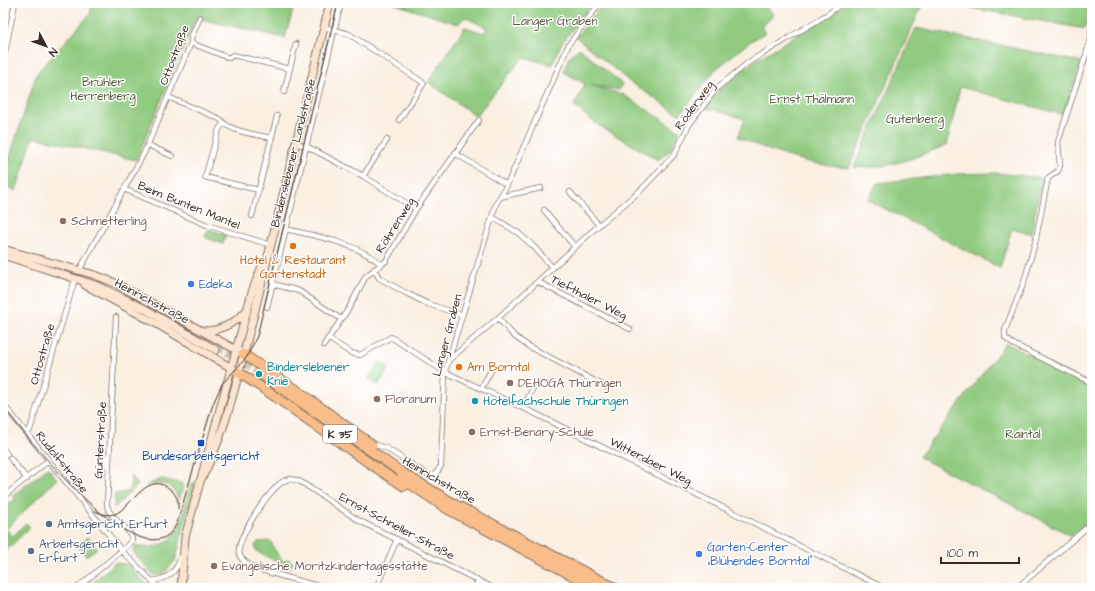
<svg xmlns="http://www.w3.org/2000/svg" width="1095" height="591" font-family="'Architects Daughter',sans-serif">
  <rect width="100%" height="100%" fill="#fff"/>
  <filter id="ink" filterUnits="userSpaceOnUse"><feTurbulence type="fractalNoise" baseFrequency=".025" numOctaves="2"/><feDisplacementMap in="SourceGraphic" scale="8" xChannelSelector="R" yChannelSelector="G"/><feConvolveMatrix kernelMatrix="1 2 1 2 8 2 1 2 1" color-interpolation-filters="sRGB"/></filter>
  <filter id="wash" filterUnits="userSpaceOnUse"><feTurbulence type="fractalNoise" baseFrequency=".012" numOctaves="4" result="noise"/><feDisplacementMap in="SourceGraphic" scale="16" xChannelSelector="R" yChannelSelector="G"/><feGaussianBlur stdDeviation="0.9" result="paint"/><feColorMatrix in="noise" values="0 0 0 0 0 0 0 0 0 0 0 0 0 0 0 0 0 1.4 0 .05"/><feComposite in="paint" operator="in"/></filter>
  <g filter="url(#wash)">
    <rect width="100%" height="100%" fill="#faefe1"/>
    <path fill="#90cb80" stroke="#667a4f" d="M92,3H295L285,38L196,18L136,160L33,137L16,191L3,186V178L37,73L90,14Z
      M392,3H593L561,44L552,65L523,57L476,116L428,82L465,27L484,33L487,28L465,17L458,24Z
      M604,3H762L774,14L761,28L766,32L748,43L715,70L680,115L630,82L576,37Z
      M845,3H923L849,168C805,164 779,155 738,137L745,119L707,108L719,90L753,62L842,7Z
      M943,3H1088L1085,29Z
      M916,28L1081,62L1064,115L960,87L947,145C916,157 887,170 854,167Z
      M579,48L622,84L619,90L590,85L624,95L680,131L669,151L658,160L598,125L574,106L585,84L564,72L569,57Z
      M997,173L1042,178L1031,234L1012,228L1000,268L868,200L877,183L958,174Z
      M209,229L226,235L223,244L206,238L205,235Z
      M1006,343L1092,385V519L1072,536L919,457Z
      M379,362L389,368L378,385L368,378Z
      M48,468L57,479L6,529L13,536L26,523L30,527L3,554V505L16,500L12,496Z
      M131,475L138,485L114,508L115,494L127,492L130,489Z
      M162,479L184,484L179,500C170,479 162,484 146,485Z
      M191,483L195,484L175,561L163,574L154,576L133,552L134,546C181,555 182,516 191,483Z
      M88,537L97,548L86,556L77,545Z
      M271,541L273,547L283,562L288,559L293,563L289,568L256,551L255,545L258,542Z
      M115,563L126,564L151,588H86Z"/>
  </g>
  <g filter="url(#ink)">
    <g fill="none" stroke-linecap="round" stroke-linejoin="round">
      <path stroke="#d4c8ba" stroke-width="7" stroke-dasharray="7 3.5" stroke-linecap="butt" d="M218,347L262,375"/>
      <g stroke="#7e6f62" stroke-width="6">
        <path id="street" d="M3,10L5,3
          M1092,15L1091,39L1058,142L1060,166L1058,171L1048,178L1035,243L1024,282L1005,330V338L1013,344L1092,383
          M324,27L349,34L424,83L399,120
          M191,43L229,58L233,55L290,69
          M3,62L15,3
          M284,92L296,44
          M168,97L220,119C229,132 256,134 271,138
          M223,124L219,129L205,177L258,190
          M295,143L306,146L363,176L416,209
          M148,145L172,156
          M455,153L507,185
          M363,176L387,140
          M124,189L207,225L271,245
          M570,192L599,225
          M500,197L541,188
          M544,210L575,247
          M252,216L277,116
          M492,217L517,232L533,246L553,268
          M286,229C319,237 354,242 381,264
          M374,269L379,278L406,293L428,304L462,315
          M79,271L144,153L191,43V38L200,17
          M538,282L630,329
          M273,284L299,291L341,319
          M267,307L341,3
          M498,318L514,336L528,346L606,387
          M328,338L351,353L360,355L391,337L445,372L534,413L884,588
          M324,345L349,308L366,276L386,261L416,209L479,120
          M450,359L498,318L599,225L641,190L674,155L689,125L717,88L749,62L828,14L842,3
          M481,389L493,367
          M3,404L122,551L159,588
          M523,408L533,388
          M27,434L30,430L75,279
          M370,443L386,448L428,475H435L441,466L445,372L496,204L507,185L569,44L600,3
          M3,449L7,454
          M10,458L27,479
          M3,497L48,461
          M152,581C167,579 176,573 181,557
          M77,588L126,547L132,540C131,526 109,520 107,505L116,317
          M324,588L254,568C248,564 240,560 239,553C236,539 272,484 286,480C291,478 296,480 301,482L358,520L493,588
          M376,588L397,539
          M475,588L478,581
          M1017,588L1092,523"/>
      </g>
      <g stroke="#7e6f62" stroke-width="9">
        <path id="secondary" d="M3,249L95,275L115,283L240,352
          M3,255L98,286L145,309L216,350
          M85,285L157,324L235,370
          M203,331C221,331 234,324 246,311
          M199,483C227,434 239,369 254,314C280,211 304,107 330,3
          M181,588L185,537L252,292L262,266"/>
      </g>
      <g stroke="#7e6f62" stroke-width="11">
        <path id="highway" d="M243,354L294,388L372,445
          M238,372C295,408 347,450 404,486
          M262,375L401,472L458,506L615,588
          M401,478L449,510L596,588"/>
      </g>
      <use href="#street" stroke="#fff" stroke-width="4.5"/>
      <use href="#secondary" stroke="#fce5d0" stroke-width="7"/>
      <use href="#highway" stroke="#f8bd89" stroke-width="9"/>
      <path stroke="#3b2a1e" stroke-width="1" d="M3,406C24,433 146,591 177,523L213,404L222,384L247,357L257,336L338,3
        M95,511C101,514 108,516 115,514C133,506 148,469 171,490C177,496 179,501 178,509"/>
    </g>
  </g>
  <g fill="#8d6e63" stroke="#fff" stroke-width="1.5">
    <circle cx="63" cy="221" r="4"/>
    <circle cx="510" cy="383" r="4"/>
    <circle cx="377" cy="399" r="4"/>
    <circle cx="472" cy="432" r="4"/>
    <circle cx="214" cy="566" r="4"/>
  </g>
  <g fill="#e8710a" stroke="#fff" stroke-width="1.5">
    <circle cx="293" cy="246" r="4"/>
    <circle cx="459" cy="367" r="4"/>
  </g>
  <g fill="#3f7fe0" stroke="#fff" stroke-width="1.5">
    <circle cx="191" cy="284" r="4"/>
    <circle cx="699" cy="554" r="4"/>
  </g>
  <g fill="#0f9aa8" stroke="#fff" stroke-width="1.5">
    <circle cx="259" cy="374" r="4"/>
    <circle cx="475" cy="401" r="4"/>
  </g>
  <rect fill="#1a4fb4" stroke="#fff" stroke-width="1.5" x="197" y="439" width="8" height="8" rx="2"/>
  <g fill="#5c6f8a" stroke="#fff" stroke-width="1.5">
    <circle cx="49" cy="524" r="4"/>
    <circle cx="31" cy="551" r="4"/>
  </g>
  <g text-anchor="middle" stroke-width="3" stroke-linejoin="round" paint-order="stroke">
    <rect fill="#fff" stroke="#766a62" stroke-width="1" x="323" y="425" width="34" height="18" rx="3"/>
    <g font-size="11" font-weight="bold" fill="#3b2a1e">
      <text x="340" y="438">K 35</text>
    </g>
    <g font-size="12" fill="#545a3b" stroke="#fff">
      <text x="555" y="25">Langer Graben</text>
      <text x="103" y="86">Brühler<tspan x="103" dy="14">Herrenberg</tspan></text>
      <text x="812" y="103">Ernst Thälmann</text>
      <text x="915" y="123">Gutenberg</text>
      <text x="1023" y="438">Raintal</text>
    </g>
    <g font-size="12" fill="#3b2a1e" stroke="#fff">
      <text transform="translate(174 55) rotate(-69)" y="4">Ottostraße</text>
      <text transform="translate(694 105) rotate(-54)" y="4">Röderweg</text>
      <text transform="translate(293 153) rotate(-76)" y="4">Binderslebener Landstraße</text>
      <text transform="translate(189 205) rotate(22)" y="4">Beim Bunten Mantel</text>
      <text transform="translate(395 225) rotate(-58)" y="4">Röhrenweg</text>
      <text transform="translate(589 297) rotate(27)" y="4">Tiefthaler Weg</text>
      <text transform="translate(152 301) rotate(28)" y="4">Heinrichstraße</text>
      <text transform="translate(447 335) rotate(-75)" y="4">Langer Graben</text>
      <text transform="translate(42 354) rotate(-74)" y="4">Ottostraße</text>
      <text transform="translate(100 440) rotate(-87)" y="4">Günterstraße</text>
      <text transform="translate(651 461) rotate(27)" y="4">Witterdaer Weg</text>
      <text transform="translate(62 462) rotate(51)" y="4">Rudolfstraße</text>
      <text transform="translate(439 480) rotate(30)" y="4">Heinrichstraße</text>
      <text transform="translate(397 526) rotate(28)" y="4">Ernst-Schneller-Straße</text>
    </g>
    <g font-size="12" fill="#785e54" stroke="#fff" text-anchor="start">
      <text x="71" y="225">Schmetterling</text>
      <text x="518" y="387">DEHOGA Thüringen</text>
      <text x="385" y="403">Floranum</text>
      <text x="480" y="436">Ernst-Benary-Schule</text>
      <text x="222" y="570">Evangelische Moritzkindertagesstätte</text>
    </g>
    <g font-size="12" fill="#c56008" stroke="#fff">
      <text x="293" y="264">Hotel &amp; Restaurant<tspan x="293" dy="14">Gartenstadt</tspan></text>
      <text x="467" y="371" text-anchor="start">Am Borntal</text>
    </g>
    <g font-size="12" fill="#366cbe" stroke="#fff" text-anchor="start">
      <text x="199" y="288">Edeka</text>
      <text x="707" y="551">Garten-Center<tspan x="707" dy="14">„Blühendes Borntal“</tspan></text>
    </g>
    <g font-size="12" fill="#0d838f" stroke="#fff" text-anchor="start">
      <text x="267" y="371">Binderslebener<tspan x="267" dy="14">Knie</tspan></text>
      <text x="483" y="405">Hotelfachschule Thüringen</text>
    </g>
    <g font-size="12" fill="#164399" stroke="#fff">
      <text x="201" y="460">Bundesarbeitsgericht</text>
    </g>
    <g font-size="12" fill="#4e5e75" stroke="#fff" text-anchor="start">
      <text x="57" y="528">Amtsgericht Erfurt</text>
      <text x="39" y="548">Arbeitsgericht<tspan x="39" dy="14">Erfurt</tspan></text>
    </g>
  </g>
  <rect width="1095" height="591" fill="none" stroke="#fff" stroke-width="16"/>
  <g transform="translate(46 46) rotate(131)" stroke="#ffffff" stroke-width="3" paint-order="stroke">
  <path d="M0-3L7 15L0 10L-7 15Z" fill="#3b2a1e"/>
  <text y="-6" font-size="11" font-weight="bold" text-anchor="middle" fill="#3b2a1e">N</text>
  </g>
  <path d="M941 557v6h78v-6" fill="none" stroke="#3b2a1e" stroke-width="2"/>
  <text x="947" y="557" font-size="12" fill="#3b2a1e" stroke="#ffffff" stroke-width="3" paint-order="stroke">100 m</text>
</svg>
